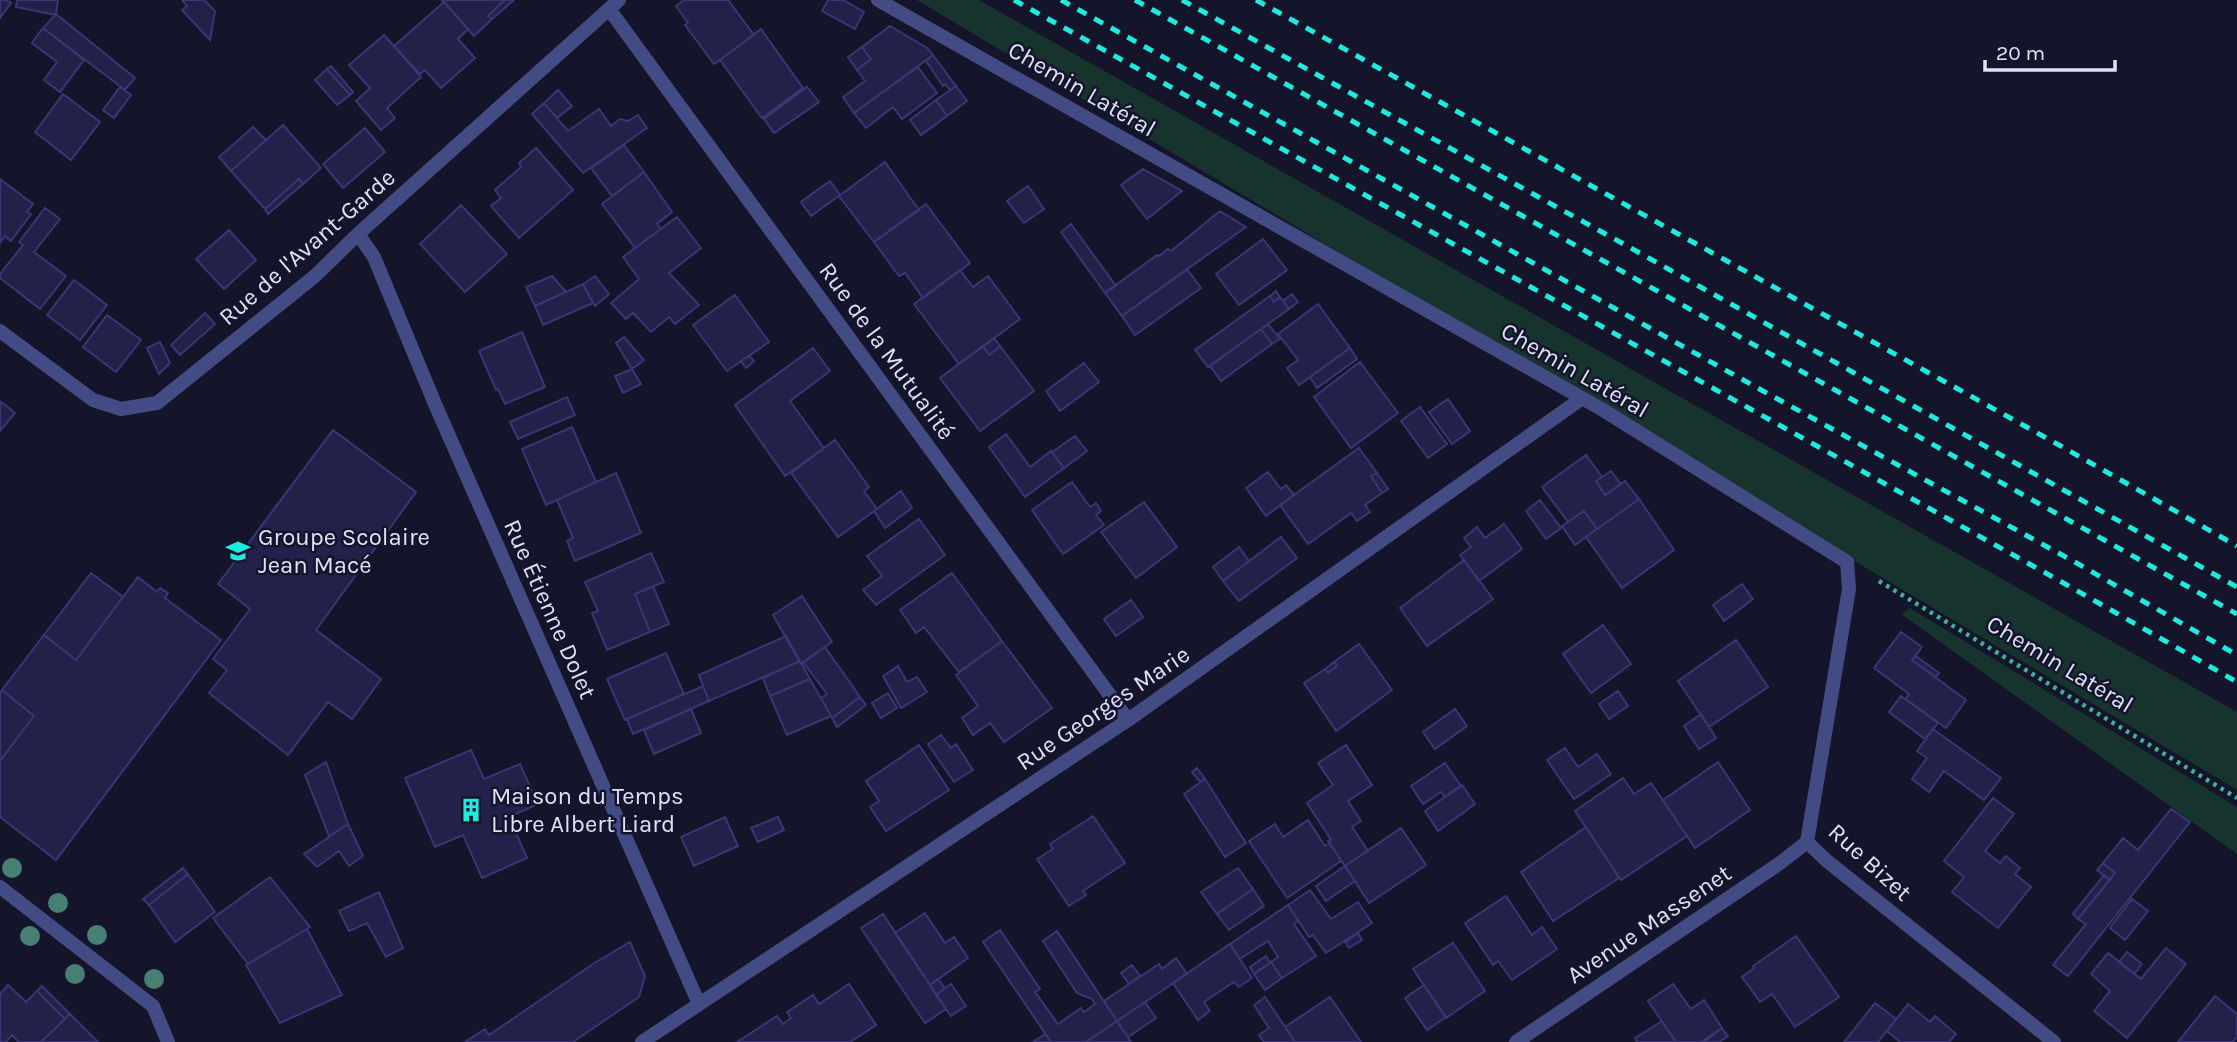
<svg xmlns="http://www.w3.org/2000/svg" width="2237" height="1042" font-family="Karla,sans-serif">
  <rect width="100%" height="100%" fill="#14142a"/>
  <path fill="#17332e" d="M917,0H979L2237,712V790Z
    M1910,608L2237,807V854L1901,614Z"/>
  <path fill="#232149" stroke="#383673" stroke-width="2" d="M0,0H6L11,3L0,18Z
    M17,0H58L56,15L16,7Z
    M182,0H204L215,11L210,40L182,10L187,6Z
    M442,0H505L488,16L492,19L474,36Z
    M505,0H514L492,19L488,16Z
    M684,0H728L754,35L714,64L685,25L688,23L676,6Z
    M828,0H843L864,12L855,29L822,11Z
    M444,2L468,29L458,39L475,58L441,88L425,70L420,74L394,46Z
    M56,14L135,78L125,90L43,28Z
    M890,26L927,48L933,55L854,113L843,97L865,81L857,70L871,59L862,47Z
    M43,28L84,60L60,92L44,80L57,62L32,43Z
    M761,29L803,88L762,118L720,60Z
    M384,35L421,77L387,108L395,118L381,130L356,101L370,88L349,65Z
    M862,47L871,59L857,70L848,57Z
    M933,55L956,86L950,90L945,84L943,86L926,61Z
    M331,66L353,92L350,95L327,69Z
    M918,67L937,93L902,119L893,107L866,128L854,113Z
    M327,69L350,95L337,105L315,80Z
    M956,86L967,101L947,116L936,100Z
    M120,87L131,95L114,118L103,110Z
    M807,87L819,102L774,133L764,119Z
    M558,90L572,106L557,118L544,103Z
    M63,94L100,122L71,160L35,132Z
    M936,100L947,116L921,135L910,120Z
    M544,103L568,131L599,109L611,126L620,119L628,121L638,115L647,128L583,173L532,114Z
    M283,125L321,168L303,184L299,179L265,209L231,171Z
    M253,127L266,140L231,171L219,157Z
    M365,128L385,152L343,188L323,164Z
    M624,145L644,172L612,196L591,168Z
    M536,148L573,190L519,238L491,206L501,198L495,190L521,167L519,163Z
    M885,162L919,210L874,242L839,196Z
    M1143,169L1182,191L1147,219L1121,185Z
    M644,172L672,212L657,224L661,229L635,248L602,204Z
    M0,179L33,204L27,212L31,214L11,241L5,236L0,243Z
    M299,179L303,184L268,214L265,209Z
    M830,181L840,195L811,216L801,202Z
    M1028,186L1044,209L1024,223L1007,201Z
    M926,204L970,263L923,298L905,273L899,276L874,242Z
    M461,205L507,254L465,292L420,244Z
    M45,208L60,219L34,252L66,276L40,309L0,278V274L23,245L19,242Z
    M1220,211L1246,227L1122,316L1105,293L1157,255L1159,256L1168,249L1171,251Z
    M677,217L701,248L669,273L699,305L675,324L669,317L651,332L633,313L626,319L611,303L639,279L623,257Z
    M1071,224L1116,286L1105,293L1061,232Z
    M229,230L256,260L224,289L196,259Z
    M1263,239L1287,270L1239,305L1216,274Z
    M1187,269L1201,288L1135,335L1122,316Z
    M960,270L973,287L988,276L1020,319L959,364L914,304Z
    M552,276L566,292L535,306L526,287Z
    M595,276L609,294L595,306L583,284Z
    M74,280L107,305L80,340L47,315Z
    M583,284L593,303L543,325L535,306Z
    M1276,291L1280,297L1274,302L1270,296Z
    M1292,294L1298,302L1289,309L1283,301Z
    M735,295L769,342L727,371L693,325Z
    M1270,296L1274,302L1280,297L1289,309L1208,367L1195,350Z
    M1318,304L1350,348L1299,385L1287,368L1298,360L1278,334Z
    M205,313L215,324L180,355L171,345Z
    M107,315L141,340L116,372L83,347Z
    M1268,324L1280,339L1272,344L1261,329Z
    M1261,329L1272,344L1221,381L1210,366Z
    M522,332L545,387L505,404L498,389L496,390L479,351Z
    M624,337L644,360L632,369L616,343Z
    M994,338L1000,346L989,355L983,346Z
    M160,342L170,363L159,374L147,348Z
    M983,346L989,355L1000,346L1034,391L980,431L940,378Z
    M813,348L830,371L790,401L824,448L785,476L735,405Z
    M1350,348L1357,359L1317,388L1310,377Z
    M749,356L754,361L746,368L741,361Z
    M1360,362L1398,413L1351,448L1314,397Z
    M1084,363L1099,382L1060,411L1046,391Z
    M632,369L641,384L623,393L615,376Z
    M567,397L575,415L518,439L510,422Z
    M1448,399L1470,431L1452,444L1429,412Z
    M0,401L15,413L0,431Z
    M1420,407L1447,444L1428,458L1401,421Z
    M572,427L596,482L546,505L522,449Z
    M333,430L416,492L316,630L381,679L352,719L328,702L288,755L209,693L227,670L213,659L250,609L218,584Z
    M1006,434L1030,467L1051,451L1064,468L1025,497L989,447Z
    M1075,436L1087,451L1064,468L1052,452Z
    M835,440L869,487L864,491L877,509L838,537L791,473Z
    M1359,448L1377,473L1371,476L1382,493L1365,505L1370,512L1357,521L1351,513L1308,544L1280,505Z
    M1586,455L1602,477L1596,481L1605,495L1625,481L1639,499L1597,529L1584,511L1568,522L1542,487Z
    M1611,471L1621,484L1605,495L1596,481Z
    M1268,472L1281,489L1286,485L1294,495L1266,516L1246,488Z
    M616,473L641,533L575,561L567,541L573,538L557,500Z
    M1377,473L1388,489L1382,493L1371,476Z
    M1072,482L1090,507L1096,503L1101,511L1096,515L1104,525L1063,554L1032,510Z
    M901,491L912,508L885,528L874,511Z
    M1639,499L1674,550L1622,588L1586,537Z
    M1540,500L1561,528L1546,539L1526,511Z
    M1144,502L1177,547L1136,578L1101,532Z
    M1584,511L1597,529L1575,545L1562,526Z
    M919,519L945,555L876,605L863,590L882,576L867,556Z
    M1504,524L1522,549L1479,581L1460,555L1471,547L1464,538L1477,527L1485,538Z
    M1281,537L1297,558L1239,601L1223,581Z
    M1239,547L1249,561L1223,581L1213,567Z
    M651,553L664,582L635,594L650,632L607,650L592,613L598,611L585,582Z
    M1464,560L1493,599L1427,646L1400,608Z
    M91,573L123,597L76,660L44,635Z
    M952,573L1002,641L959,672L924,627L916,633L900,610Z
    M138,577L157,592L160,588L168,593L165,598L221,640L56,860L0,817V761L34,716L2,690L44,635L76,660Z
    M1742,584L1753,599L1724,621L1713,605Z
    M653,586L669,624L650,632L635,594Z
    M802,596L832,642L801,664L773,615Z
    M1131,600L1143,617L1116,636L1104,619Z
    M1603,625L1631,664L1591,693L1563,654Z
    M1901,632L1922,647L1912,660L1966,700L1946,728L1906,699L1909,694L1874,668Z
    M786,636L800,661L709,701L699,675Z
    M1736,640L1768,687L1709,727L1678,681Z
    M1002,641L1052,708L1004,742L990,723L973,735L962,718L978,706L956,675Z
    M1359,644L1392,690L1336,731L1304,683L1325,669L1328,673L1337,666L1334,662Z
    M825,647L860,697L832,718L821,698L827,694L803,662Z
    M666,653L684,694L625,720L607,679Z
    M1916,656L1939,673L1936,677L1912,660Z
    M800,661L810,679L770,696L763,678Z
    M1334,662L1337,666L1328,673L1325,669Z
    M898,666L907,682L917,677L927,692L901,708L883,676Z
    M810,679L831,716L787,735L770,696Z
    M703,686L709,701L633,734L627,719Z
    M2,690L34,716L0,761V693Z
    M1618,691L1628,706L1609,719L1599,704Z
    M888,693L897,708L881,718L872,703Z
    M1901,696L1938,723L1925,739L1889,712Z
    M860,697L866,705L837,727L832,718Z
    M691,709L701,733L654,754L644,730Z
    M1455,709L1467,726L1435,749L1423,732Z
    M1701,714L1716,738L1699,749L1684,726Z
    M1933,729L2001,778L1984,800L1944,771L1929,792L1912,779L1927,758L1917,751Z
    M941,735L951,748L956,744L973,770L954,782L928,744Z
    M919,745L949,790L886,831L870,807L879,801L866,781Z
    M1346,745L1372,785L1348,801L1361,821L1352,827L1368,851L1345,866L1328,841L1331,840L1307,803L1333,785L1318,763Z
    M1565,748L1578,767L1597,754L1611,774L1574,799L1547,760Z
    M471,750L484,779L520,764L538,804L509,817L527,858L482,878L463,835L435,847L405,778Z
    M326,762L348,824L329,836L305,775Z
    M1718,762L1750,810L1695,848L1663,800Z
    M1445,763L1461,786L1445,797L1441,792L1423,804L1411,786Z
    M1197,768L1205,779L1200,782L1192,772Z
    M1623,778L1634,794L1651,783L1687,836L1621,880L1575,811Z
    M1205,779L1246,843L1225,857L1184,794Z
    M1462,785L1475,804L1438,831L1425,811Z
    M1993,798L2014,814L1985,851L2000,863L2006,856L2020,868L2015,874L2031,887L1998,928L1952,892L1964,877L1944,861Z
    M2171,809L2190,822L2068,976L2053,965L2086,924L2078,919L2115,873L2103,863L2123,838L2138,850Z
    M1093,816L1125,863L1083,891L1086,895L1069,906L1037,859L1053,849L1050,844Z
    M725,817L738,846L694,866L681,837Z
    M778,817L784,830L758,842L751,828Z
    M1308,820L1325,846L1330,843L1341,861L1287,898L1249,841L1275,824L1283,837Z
    M348,824L363,856L349,866L339,851L317,867L304,854Z
    M1586,827L1619,878L1553,921L1521,872Z
    M1401,828L1426,865L1369,903L1345,866Z
    M2103,863L2115,873L2110,880L2097,870Z
    M1345,866L1355,881L1326,901L1316,886Z
    M183,868L188,874L149,905L143,899Z
    M1238,868L1253,889L1217,914L1201,892Z
    M188,874L215,912L175,942L149,905Z
    M2104,875L2110,880L2078,919L2073,914Z
    M270,877L310,927L248,964L213,918Z
    M1253,889L1264,906L1229,930L1217,914Z
    M1310,890L1331,919L1358,902L1372,923L1326,953L1313,935L1309,937L1288,905Z
    M379,892L403,948L386,957L367,923L349,931L339,911Z
    M1506,896L1532,935L1542,927L1557,949L1512,980L1498,961L1493,965L1465,923Z
    M2132,899L2148,911L2125,940L2110,928Z
    M1288,905L1298,921L1294,924L1316,956L1282,978L1271,962L1278,957L1268,941L1240,959L1230,944Z
    M925,913L945,943L954,937L968,958L930,985L895,933Z
    M883,914L946,1009L925,1023L861,928Z
    M307,929L342,995L280,1023L246,965Z
    M1000,930L1040,989L1035,992L1058,1024L1081,1008L1084,1012L1095,1004L1092,999L1077,993L1043,941L1057,931L1117,1021L1086,1042H1051L983,942Z
    M1358,933L1362,940L1349,948L1345,942Z
    M1796,936L1839,997L1795,1027L1772,994L1760,1002L1742,977L1754,968L1753,966Z
    M630,942L645,976L639,997L573,1042H465L485,1029L489,1035L593,964Z
    M1453,943L1485,991L1446,1018L1413,969Z
    M1230,944L1252,978L1239,987L1234,982L1204,1002L1210,1011L1198,1020L1173,983Z
    M2166,948L2186,964L2127,1038L2094,1011L2110,991L2091,974L2108,953L2141,979Z
    M2127,952L2142,964L2134,974L2119,962Z
    M1266,956L1270,963L1254,974L1250,967Z
    M1176,958L1187,974L1117,1021L1104,1001L1159,964L1162,969Z
    M1271,962L1282,978L1265,990L1254,974Z
    M1132,965L1140,976L1129,984L1121,973Z
    M938,979L945,988L936,995L930,985Z
    M849,984L876,1025L850,1042H737L777,1016L783,1024L791,1018L787,1012L813,995L819,1004Z
    M951,984L966,1006L951,1016L936,995Z
    M1673,984L1691,1009L1704,1000L1722,1028L1701,1042H1676L1648,1001Z
    M8,985L26,1002L37,991L65,1019L41,1042H19L12,1035L6,1042H0V994Z
    M1424,985L1446,1017L1427,1030L1405,998Z
    M42,986L70,1014L65,1019L37,991Z
    M2215,996L2237,1014V1037L2233,1042H2178Z
    M1265,997L1295,1042H1264L1259,1035L1269,1028L1254,1005Z
    M1330,997L1361,1042H1295L1285,1027Z
    M1145,1002L1156,1018L1128,1037L1117,1021Z
    M1875,1003L1896,1019L1878,1042H1844Z
    M1908,1004L1930,1022L1935,1016L1956,1034L1949,1042H1900L1887,1031Z
    M70,1014L98,1042H41L65,1019Z
    M1117,1021L1131,1042H1086Z
    M1662,1021L1676,1042H1637L1635,1038Z
    M1722,1028L1728,1036L1719,1042H1704Z
    M1045,1034L1051,1042H1033Z"/>
  <g fill="none" stroke-linecap="round" stroke-linejoin="round">
    <path stroke="#3db399" stroke-width="4.5" stroke-dasharray="3.5 5" stroke-linecap="butt" d="M1879,581L2237,798"/>
    <path stroke="#434b84" stroke-width="14" d="M878,0L1603,410L1847,562"/>
    <path stroke="#434b84" stroke-width="14" d="M609,9L1128,720
      M358,234L374,257L435,404L699,1004
      M0,331L93,400L121,409L157,403L315,276L358,234L619,0
      M1807,842L1827,861L2054,1042
      M1807,842L1849,589L1847,562
      M0,887L153,1006L168,1042
      M642,1042L1128,720L1581,399
      M1516,1042L1780,863L1807,842"/>
    <path stroke="#1eeadd" stroke-width="5" stroke-dasharray="10 9" stroke-linecap="butt" d="M1014,0L2060,581L2237,682
      M1061,0L1763,391L2073,561L2237,655
      M1135,0L2237,614
      M1182,0L1620,242L2237,587
      M1256,0L2059,445L2237,546"/>
  </g>
  <g fill="#477f72">
    <circle cx="12" cy="868" r="10"/>
    <circle cx="58" cy="903" r="10"/>
    <circle cx="97" cy="935" r="10"/>
    <circle cx="30" cy="936" r="10"/>
    <circle cx="75" cy="974" r="10"/>
    <circle cx="154" cy="979" r="10"/>
  </g>
  <defs>
    <g id="school-bare" transform="scale(1.89)"><path d="M0-5L7-2L0 1L-7-2ZM-4 1L0 2.5L4 1V4Q0 6-4 4Z" fill="#1eeadd" stroke="#14142a" stroke-width="2.5" paint-order="stroke"/></g>
    <g id="building-bare" transform="scale(1.89)"><path d="M-4-6H4V6H1V3H-1V6H-4ZM-2.5-4.3h1.7v1.8h-1.7ZM.8-4.3h1.7v1.8H.8ZM-2.5-1h1.7V.8h-1.7ZM.8-1h1.7V.8H.8Z" fill="#1eeadd" stroke="#14142a" stroke-width="2.5" paint-order="stroke"/></g>
  </defs>
  <g fill-rule="evenodd">
    <use href="#school-bare" x="238" y="551"/>
    <use href="#building-bare" x="471" y="810"/>
  </g>
  <g text-anchor="middle" stroke-width="5" stroke-linejoin="round" paint-order="stroke">
    <g font-size="24" fill="#dfe1fc" stroke="#14142a">
      <text transform="translate(1082 89) rotate(30)" y="8">Chemin Latéral</text>
      <text transform="translate(307 247) rotate(-41)" y="8">Rue de l'Avant-Garde</text>
      <text transform="translate(887 351) rotate(54)" y="8">Rue de la Mutualité</text>
      <text transform="translate(1575 370) rotate(30)" y="8">Chemin Latéral</text>
      <text transform="translate(550 609) rotate(66)" y="8">Rue Étienne Dolet</text>
      <text transform="translate(2060 664) rotate(31)" y="8">Chemin Latéral</text>
      <text transform="translate(1103 708) rotate(-34)" y="8">Rue Georges Marie</text>
      <text transform="translate(1870 862) rotate(42)" y="8">Rue Bizet</text>
      <text transform="translate(1649 924) rotate(-34)" y="8">Avenue Massenet</text>
    </g>
    <g font-size="24" fill="#dfe1fc" stroke="#14142a" text-anchor="start">
      <text x="258" y="545">Groupe Scolaire<tspan x="258" dy="28">Jean Macé</tspan></text>
      <text x="491" y="804">Maison du Temps<tspan x="491" dy="28">Libre Albert Liard</tspan></text>
    </g>
  </g>
  <path d="M1985 60v10h130v-10" fill="none" stroke="#dfe1fc" stroke-width="3.5"/>
  <text x="1996" y="60" font-size="21" fill="#dfe1fc" stroke="#14142a" stroke-width="5" paint-order="stroke">20 m</text>
</svg>
